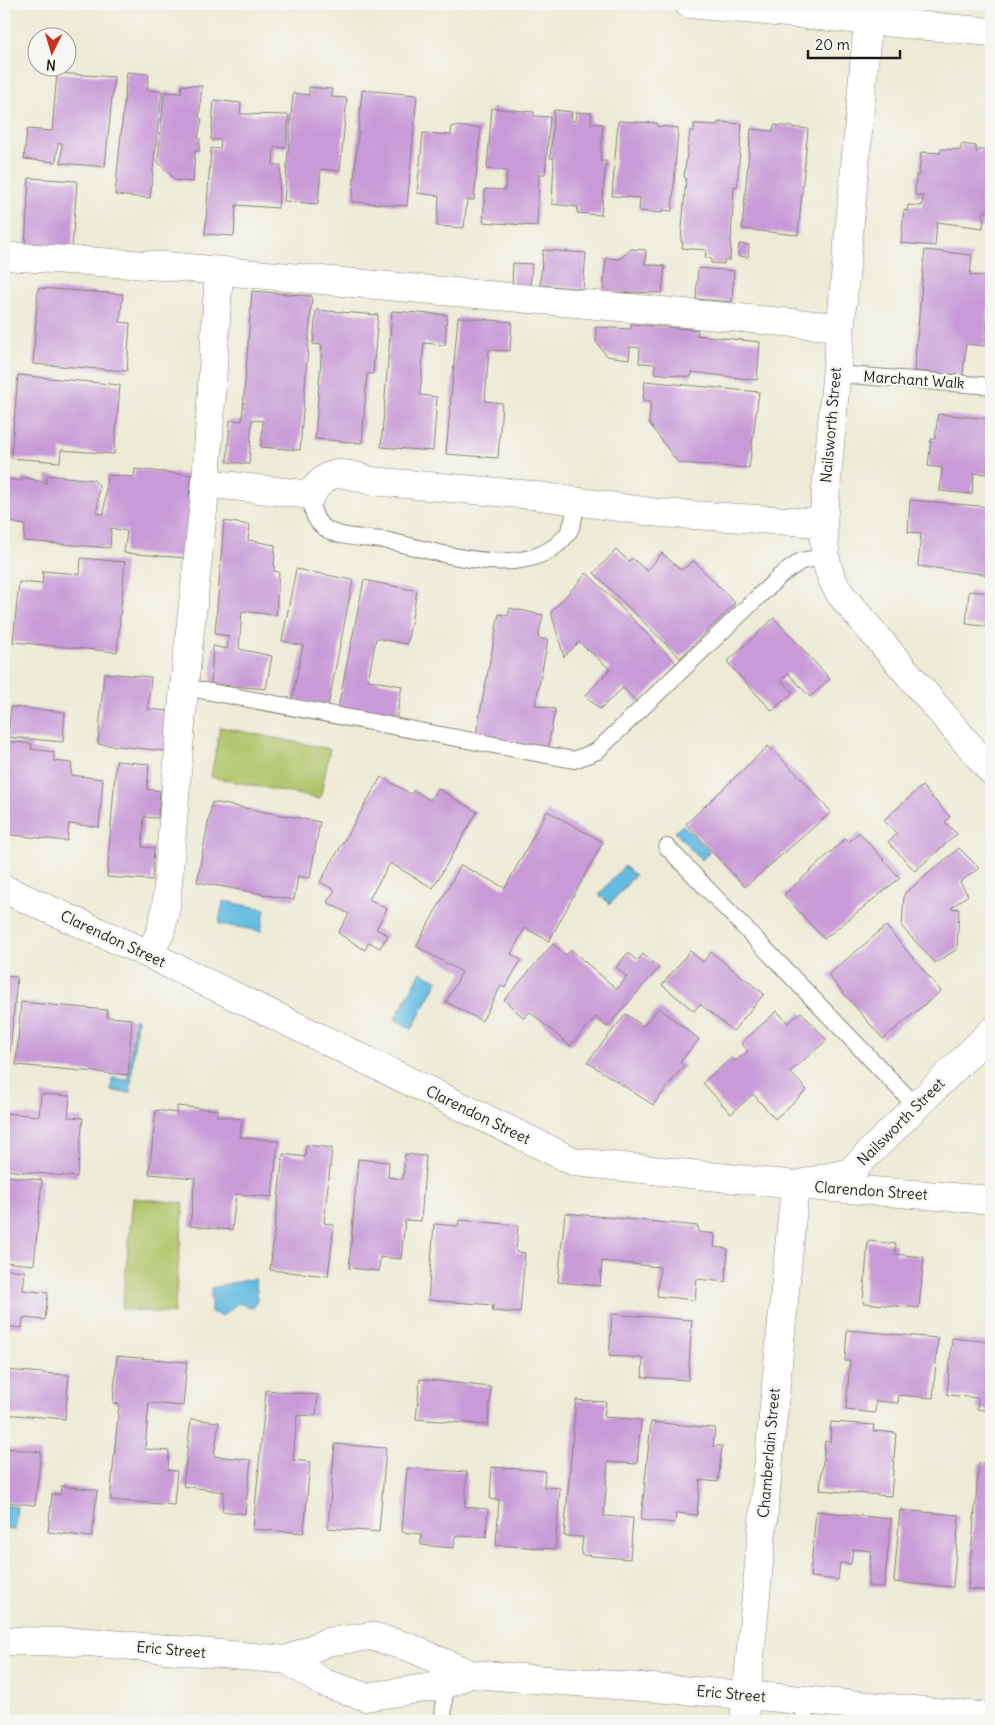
<svg xmlns="http://www.w3.org/2000/svg" width="995" height="1725" font-family="Delius,sans-serif">
  <rect width="100%" height="100%" fill="#f6f6f2"/>
  <filter id="ink" filterUnits="userSpaceOnUse"><feTurbulence type="fractalNoise" baseFrequency=".02" numOctaves="2"/><feDisplacementMap in="SourceGraphic" scale="10" xChannelSelector="R" yChannelSelector="G"/><feConvolveMatrix kernelMatrix="1 2 1 2 8 2 1 2 1" color-interpolation-filters="sRGB"/></filter>
  <filter id="wash" filterUnits="userSpaceOnUse"><feTurbulence type="fractalNoise" baseFrequency=".0096" numOctaves="4" result="noise"/><feDisplacementMap in="SourceGraphic" scale="20" xChannelSelector="R" yChannelSelector="G"/><feGaussianBlur stdDeviation="1.12" result="paint"/><feColorMatrix in="noise" values="0 0 0 0 0 0 0 0 0 0 0 0 0 0 0 0 0 1.4 0 .05"/><feComposite in="paint" operator="in"/></filter>
  <g filter="url(#wash)">
    <rect width="100%" height="100%" fill="#edead5"/>
    <path fill="#afc265" stroke="#666f40" d="M220,727L330,749L320,799L211,777Z
      M133,1198L184,1203L174,1314L122,1309Z"/>
    <path fill="#65bce2" stroke="#406c7f" d="M683,825L710,852L701,860L675,832Z
      M624,866L635,875L610,904L599,895Z
      M223,901L265,909L261,931L219,924Z
      M421,972L438,981L412,1029L395,1019Z
      M134,1019H137L130,1093L111,1091L112,1078L128,1080Z
      M255,1278L258,1300L253,1308L238,1303L222,1316L211,1312V1288Z
      M4,1505L17,1507L15,1530L4,1529Z"/>
    <g id="blocks">
      <path fill="#c89ad7" d="M127,72L149,74L147,90L162,91L150,198L115,195Z
        M57,73L114,77L105,167L61,163L62,143H58L56,162L24,159L27,129L52,131Z
        M182,85L202,86L199,118L202,119L198,138L200,139L199,151H195L193,182L175,180L158,162L164,92L181,93Z
        M309,87L332,89V97L347,98L340,171L321,169L318,204L284,201L293,93L309,95Z
        M362,90L417,95L407,206L352,202Z
        M214,100L241,103L240,114L289,115L286,148L274,147L273,165H281L278,208L236,205L234,236L205,234L211,148L220,149L221,140H211Z
        M492,108L534,112V116L550,117L545,174H539L537,226L483,222L485,189L505,190L507,171L487,169Z
        M554,110L572,112L571,121H575L576,112L592,113L591,123L603,124L600,161H606L601,215L577,213L578,207L552,204L554,158H550Z
        M618,121L657,123V126L678,128L672,211L662,210V213L639,211L640,198L612,196Z
        M718,122L742,124L737,187L734,186L730,260H724V264L711,263V258H705L706,250L682,248L683,242H681L686,178L684,177L690,131H694V124L718,125Z
        M774,125L808,129L798,235L742,229L751,129L773,131Z
        M452,126L481,128L474,200H467L464,228L437,226L439,196L417,193L423,133L451,135Z
        M961,144L976,146V152H979V150H991V190L989,211H984L983,228L937,222L935,246L901,243L904,210L907,211L908,205L922,206L923,196L915,195L916,175H919L921,152L940,153L941,149L961,150Z
        M29,178L77,181L72,248L25,245Z
        M739,244L749,245L748,257L738,256Z
        M631,249L646,250L645,264L665,266L662,293L603,292L606,258L620,259Z
        M543,250L586,253L583,289L540,285Z
        M925,250L972,255L970,275L991,277L985,346L966,344L963,375L914,371Z
        M513,263L532,264L530,288L512,286Z
        M698,268L734,271L732,302L696,299Z
        M38,288L123,294L120,322L130,323L127,371L33,364Z
        M252,291L312,296L300,450L261,447L263,421L252,420L249,464L227,462L230,420L242,421Z
        M316,310L378,315L373,374H367L362,443L315,439L322,345L313,344Z
        M392,311L447,315L445,345L424,343L420,395L437,397L433,451L381,447Z
        M458,317L512,322L510,351L489,350L485,401L502,403L498,458L446,454Z
        M631,324L698,330L697,335L760,342L757,380L692,372L691,377L654,373L655,364L639,363L640,348L630,347L629,359L607,356L596,342V327L631,329Z
        M18,375L120,385L114,454L61,450L60,462L11,458Z
        M645,381L759,392L749,468L678,463L649,423L651,401H643Z
        M938,414L991,419L987,474L974,473L972,494L940,491L942,468L928,466L931,439H935Z
        M135,469L191,475L189,497L194,496L186,558L124,553L127,531L111,528L110,548L24,541L25,525L5,521L4,479L22,481L23,477L46,483L47,475L94,480L99,485L97,513L104,514L107,475L134,477Z
        M910,500L991,507V575L918,566L921,533L908,532Z
        M224,521L250,525L248,540L275,545L274,571L279,572L276,615L242,611L239,649L272,656L266,689L211,684L213,646L227,649L228,636L215,634Z
        M616,550L629,561L632,558L647,571L662,553L681,570L694,561L735,603L680,658L594,573Z
        M81,558L125,562L117,652L13,642L19,582L42,584L43,571L80,574Z
        M296,569L353,580L328,706L292,699L303,646L282,641Z
        M587,573L676,663L638,703L623,688L600,709L585,696L610,669L579,642L564,657L551,612Z
        M364,580L417,591L407,644L376,638L368,680L402,686L396,720L338,708Z
        M969,591L991,593V627L966,624Z
        M510,608L543,615L538,638L548,640L535,705L555,709L548,748L476,734L499,614L508,616Z
        M774,618L830,679L810,697L788,673L781,680L793,692L772,711L727,662Z
        M104,673L151,677L148,709L179,712L175,752L98,744Z
        M11,707L65,712L63,742L8,737Z
        M4,741L32,744L31,749L54,752V761L72,763L71,775L103,779L99,827L69,824L67,841L4,834Z
        M768,746L803,780L831,812L745,887L686,824Z
        M116,761L149,764L147,789L160,791L158,818L144,817L142,847L154,848L152,880L107,877Z
        M381,777L411,794L414,790L430,800L437,788L477,812L433,888L390,863L369,899L387,909L376,929L388,935L380,948L369,942L365,950L338,933L349,914L327,902L335,890L320,882Z
        M922,786L950,817L945,822L957,834L915,871L888,842L897,834L884,820Z
        M212,802L320,822L310,878L298,876L294,900L197,882Z
        M547,811L603,842L549,941L525,928L511,954L521,960L505,988L501,986L482,1021L446,1002L462,972L416,946L461,865L505,888Z
        M859,832L900,878L824,939L784,895L845,839L849,842Z
        M959,848L979,868L960,882L968,895L951,908L959,909L957,949L935,963L902,927L904,894Z
        M886,926L941,991L883,1039L828,975Z
        M553,944L566,955L571,950L617,989L627,977L616,967L628,953L637,961L643,954L659,968L607,1027L596,1017L570,1046L530,1012L524,1018L504,1000Z
        M690,951L703,962L711,952L764,994L733,1031L700,1004L694,1011L662,985Z
        M4,976L17,977L10,1054L4,1053Z
        M21,1002L107,1010V1017L132,1019L128,1075L16,1065Z
        M659,1008L699,1039L680,1062L684,1066L653,1105L587,1062L626,1014L643,1026Z
        M777,1011L788,1023L801,1012L827,1040L790,1072L807,1090L775,1119L753,1094L731,1114L703,1083L732,1058L735,1061L748,1051L741,1043Z
        M41,1094L70,1096L68,1117L83,1118L77,1177L4,1170V1113L39,1116Z
        M177,1106L218,1110L217,1116L242,1119L240,1137L278,1141L272,1197L236,1194L232,1230L190,1226L195,1178L149,1174L156,1110L177,1113Z
        M306,1145L332,1148L324,1223L334,1225L328,1276L270,1270L283,1154L305,1157Z
        M405,1154L426,1156L421,1221L405,1220L401,1259L380,1257L379,1271L349,1268L358,1159L389,1162L388,1177L403,1179Z
        M4,1176L42,1180L34,1265L4,1262Z
        M565,1213L698,1226V1232L715,1234L714,1247L728,1249L725,1282L697,1279L695,1300L657,1296L660,1267L602,1261L600,1286L558,1282Z
        M459,1220L518,1225L516,1252L525,1253L520,1313L492,1311L493,1305L428,1300L434,1224L458,1226Z
        M868,1241L896,1244L895,1254L924,1257L919,1308L863,1303Z
        M4,1269L25,1271L23,1290L48,1293L45,1320L23,1318L22,1328L4,1326Z
        M612,1314L692,1320L688,1380L642,1377L643,1358L609,1356Z
        M847,1330L938,1338L933,1398L899,1395L898,1403L876,1401L875,1413L846,1410L850,1361H845Z
        M952,1338L991,1342V1411L977,1409L978,1398L947,1395Z
        M117,1356L187,1362L183,1406L149,1403L145,1449L169,1451L168,1470L177,1471L174,1505L110,1500L119,1404L113,1403Z
        M4,1370L69,1375L65,1419L4,1414Z
        M420,1379L491,1387L488,1425L416,1419Z
        M266,1390L318,1395L316,1416L297,1415L293,1460L310,1462L304,1533L253,1529Z
        M576,1400L606,1402L604,1417L641,1420L637,1464L608,1462L604,1516L633,1518L630,1559L581,1555L583,1537L564,1536Z
        M191,1419L219,1422L214,1456L251,1460L245,1514L222,1511L224,1492L183,1486Z
        M651,1422L715,1428L713,1446H722L718,1482L700,1480L697,1515L676,1513L675,1523L641,1520Z
        M831,1422L874,1425L873,1431L896,1433L891,1496L820,1490L825,1441L830,1442Z
        M335,1444L386,1448L379,1532L328,1528Z
        M4,1448L41,1452L35,1505L4,1502Z
        M979,1463L991,1464V1591L968,1589Z
        M492,1467L545,1471L544,1487L560,1488L555,1549L496,1545L499,1500L490,1499Z
        M407,1468L467,1472L465,1507L488,1509L486,1537L455,1536L454,1548L421,1545V1534L402,1532Z
        M61,1486L97,1490L92,1537L48,1532L52,1494L60,1495Z
        M900,1510L959,1515L953,1587L894,1582Z
        M816,1511L891,1519L884,1588L868,1586L871,1551L853,1549L851,1564L840,1563L838,1580L810,1577Z"/>
    </g>
  </g>
  <g filter="url(#ink)">
    <use href="#blocks" fill-opacity="0" stroke="#848378" stroke-width="1"/>
    <g fill="none" stroke-linecap="round" stroke-linejoin="round">
      <g stroke="#848378" stroke-width="18">
        <path id="lane" d="M836,374L991,386
          M311,495C312,505 312,516 320,524C335,540 368,537 389,541C439,552 531,585 568,533C574,524 575,511 576,500
          M184,687L574,760L597,751L780,576L801,561L825,557
          M667,847L916,1106
          M798,1699L806,1721
          M443,1721L445,1685"/>
      </g>
      <g stroke="#848378" stroke-width="29">
        <path id="street" d="M689,4L991,32
          M868,21L823,523C825,553 824,569 841,595L991,771
          M4,256L178,267L839,327
          M206,483L311,495C327,467 344,472 371,481L532,495L659,513L823,523
          M4,889L148,954L575,1162L795,1185L991,1200
          M148,954L160,934L166,907L184,687L206,483L219,271
          M744,1721L795,1185L850,1172L991,1032"/>
      </g>
      <g stroke="#848378" stroke-width="29">
        <path id="secondary" d="M4,1641L89,1642L287,1660L324,1683L366,1697L445,1685L470,1674
          M287,1660L327,1642L371,1636L411,1648L470,1674L746,1695L991,1717"/>
      </g>
      <use href="#lane" stroke="#fff" stroke-width="16"/>
      <use href="#street" stroke="#fff" stroke-width="28"/>
      <use href="#secondary" stroke="#fff" stroke-width="28"/>
    </g>
  </g>
  <g text-anchor="middle" stroke-width="5" stroke-linejoin="round" paint-order="stroke">
    <g font-size="15" fill="#1c1c1c" stroke="#f6f6f2">
      <text transform="translate(914 380) rotate(4)" y="5">Marchant Walk</text>
      <text transform="translate(831 425) rotate(-85)" y="5">Nailsworth Street</text>
      <text transform="translate(113 939) rotate(25)" y="5">Clarendon Street</text>
      <text transform="translate(478 1115) rotate(26)" y="5">Clarendon Street</text>
      <text transform="translate(901 1122) rotate(-45)" y="5">Nailsworth Street</text>
      <text transform="translate(871 1191) rotate(4)" y="5">Clarendon Street</text>
      <text transform="translate(769 1453) rotate(-85)" y="5">Chamberlain Street</text>
      <text transform="translate(171 1650) rotate(5)" y="5">Eric Street</text>
      <text transform="translate(731 1694) rotate(5)" y="5">Eric Street</text>
    </g>
  </g>
  <rect width="995" height="1725" fill="none" stroke="#f6f6f2" stroke-width="20"/>
  <g transform="translate(52 52) rotate(185)"><circle r="24" fill="#f6f6f2" stroke="#9f9f9c"/>
  <path d="M0-4L9 19L0 12L-9 19Z" fill="#c8321e"/>
  <text y="-8" font-size="14" font-weight="bold" text-anchor="middle" fill="#1c1c1c">N</text>
  </g>
  <path d="M808 50v8h92v-8" fill="none" stroke="#1c1c1c" stroke-width="2.5"/>
  <text x="815" y="50" font-size="15" fill="#1c1c1c" stroke="#f6f6f2" stroke-width="4" paint-order="stroke">20 m</text>
</svg>
